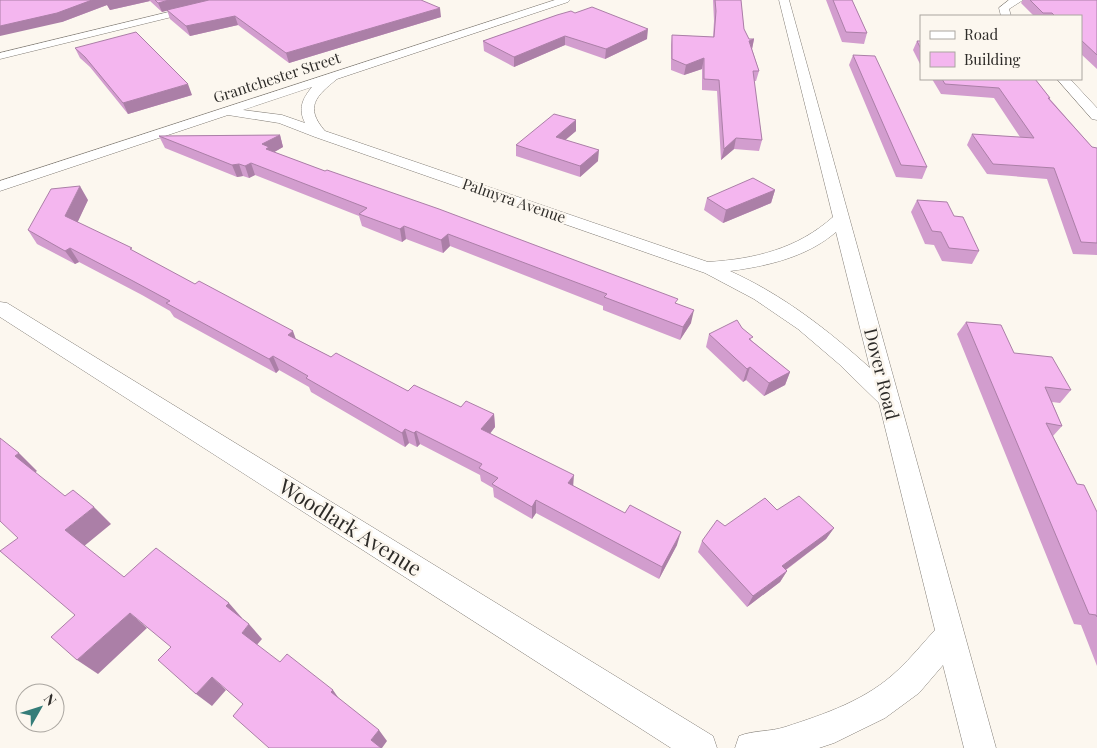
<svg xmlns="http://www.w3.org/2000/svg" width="1097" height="748" font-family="'Playfair Display',serif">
  <rect width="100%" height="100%" fill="#fcf7ef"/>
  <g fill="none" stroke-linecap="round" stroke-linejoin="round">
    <g stroke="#837e77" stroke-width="1">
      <path id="street" d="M218,0H235L233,2L0,59V53Z
        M555,0H570L568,2L337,79C316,96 304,107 325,131L708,262C755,259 797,249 833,217L779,0H789L996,748H964L943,665L919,693L885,718L834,743L819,748H735L739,736C754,730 770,732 785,727C825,714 867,700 898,670C911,658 923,643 935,630L879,403L839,364L798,329L754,299L705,273L315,137L279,123L228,115L0,191V181ZM312,87C302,99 298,109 305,123L282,115L243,110ZM836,232L870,368C828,330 783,295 730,271C768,266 807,257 836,232Z
        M1009,0H1023L1009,9L1011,16H1001L999,8Z
        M1057,79H1070L1097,108V120L1092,119Z
        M0,302L7,303L713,736L717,748H671L0,317Z"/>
    </g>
    <use href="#street" fill="#fff" fill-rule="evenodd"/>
  </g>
  <path fill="#d29dce" d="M0,0H421L441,17L289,63L238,25L190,36L170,19L167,10L162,12L150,1L110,10L107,5L62,22Z
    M713,0H741L744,29L749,39H754L752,49L759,71L756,81H754L762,140L759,151L734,149L721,160L717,91L702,90V69L684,75L671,70V45L672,35L713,37L714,21Z
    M826,0H852L867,33L864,44L842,42Z
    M1023,0H1097V69L1081,54V16H1034L1021,3Z
    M557,15L647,39L605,59L565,45L514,67L484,51L483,41Z
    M917,41H921V66L913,50Z
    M75,48L192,95L128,114L90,67L80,58Z
    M853,55L927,167L922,179L896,177L849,65Z
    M932,79H1035L1050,98V99L1092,147L1097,148V255L1073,254L1047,179L987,174L967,145L972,134L1020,137L994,98L941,94Z
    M576,120V131L565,140L598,161L580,177L516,156V145Z
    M280,135L283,147L274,152L677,304L691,323L680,340L603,310V306L450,246L443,253L406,239L402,242L362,226L359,216L255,175L249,178L243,176L237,177L165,148L159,136Z
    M775,190L771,203L723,223L704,210L707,198Z
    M88,200L77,222L133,251L296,339L331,357L408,391L461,407L494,414L495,427L490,433L574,486L677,545L659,579L536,513L532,519L494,497L493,488L481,481L480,475L420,444L417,447L409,443L405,447L311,392L309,387L279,370L276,373L174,317L170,311L142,295L79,262L75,264L37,244L28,230Z
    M917,200L954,216L979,251L972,264L942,261L934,245L925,244L911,212Z
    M966,322L1071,390L1060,403L1052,402L1062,426L1053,436L1077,484L1097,512V666L1081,625L1074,624L957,334Z
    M742,328L752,341L790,372L785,385L764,396L746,380L743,382L706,347L709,334Z
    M777,510L834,528L826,539L786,570L787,571L780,582L747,607L698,552L702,541L725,526Z"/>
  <path fill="#ab7fa7" d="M92,0H149L150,1L110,10L107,5L62,22L0,36V26Z
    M169,0H210L162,12L158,3Z
    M440,8L441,17L289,63L286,53Z
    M235,16L238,25L190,36L186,26Z
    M648,29L647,39L605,59L606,49Z
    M565,36V45L514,67V57Z
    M754,39L752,49L749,41Z
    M704,58L702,69L684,75L686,65Z
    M188,84L192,95L128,114L123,103Z
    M576,120V131L556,148V137Z
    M280,135L283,147L271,154L262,144Z
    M736,138L734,149L721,160L724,149Z
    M599,150L598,161L580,177V166Z
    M251,163L255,175L249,178L245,166Z
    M239,164L243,176L237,177L232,165Z
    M80,186L88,200L74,230L65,216Z
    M775,190L771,203L723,223L726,210Z
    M404,226L406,239L402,242L400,229Z
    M448,234L450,246L443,253L441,240Z
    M70,248L79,262L75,264L65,251Z
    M694,310L691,323L680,340L683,327Z
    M293,331L298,345L288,335Z
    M273,356L279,370L276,373L269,359Z
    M750,367L746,380L743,382L747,369Z
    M790,372L785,385L764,396L769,383Z
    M494,414L495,427L483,443L481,429Z
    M405,429L409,443L405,447L402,433Z
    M416,431L420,444L417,447L414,433Z
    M19,453L37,471L33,474L15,456Z
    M574,475L573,488L568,483Z
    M536,500V513L532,519V507Z
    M94,507L111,524L83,547L65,530Z
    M834,528L826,539L776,577L782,566Z
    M681,532L677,545L659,579L662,567Z
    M787,571L780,582L747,607L753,596Z
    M229,603L242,618L239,622L226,606Z
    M130,613L147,628L98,674L77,660Z
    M249,624L262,639L255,647L242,633Z
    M212,677L226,690L212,706L196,694Z
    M333,690L342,703L331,692Z
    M379,730L387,741L382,748H377L371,740Z"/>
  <path fill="#f4b6ef" stroke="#ab7fa7" d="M0,0H92L57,13L0,26Z
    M155,0H169L158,3Z
    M209,0H421L440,8L286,53L235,16L186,26L167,10Z
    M715,0H741L744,29L749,39H754L749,41L759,71H753L762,140L736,138L724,149L719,80L704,79V58L686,65L672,59V35L714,37L716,11Z
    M833,0H852L867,33L846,32Z
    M1030,0H1097V55L1081,40V16H1055L1052,13H1043Z
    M592,7L648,29L606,49L565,36L514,57L483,41L557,15L571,11L575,13Z
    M136,32L188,84L123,103L85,57L75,48Z
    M917,41H921V49Z
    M853,55L875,56L927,167L901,165Z
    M942,79H1035L1050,98H1048L1092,147L1097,148V243L1081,242L1054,168L993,164L972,134L1034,138L999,88L945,84Z
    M554,114L576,120L556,137L599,150L580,166L516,145Z
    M280,135L262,144L269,147L266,149L325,171L327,170L439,209L678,299L675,303L694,310L683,327L604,297L607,294L448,234L441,240L404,226L400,229L359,214L367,208L251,163L245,166L239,164L232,165L159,136Z
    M753,178L775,190L726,210L707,198Z
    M80,186L65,216L132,248L130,249L195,284L199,281L293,331L288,335L331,357L336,353L408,391L414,385L461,407L466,401L494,414L481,429L574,475L568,483L625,513L630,505L681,532L662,567L536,500L532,507L492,484L498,478L479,468L482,464L416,431L414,433L405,429L402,433L306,378L308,376L273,356L269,359L166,303L170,301L133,281L70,248L65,251L28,230L51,189Z
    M917,200L947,202L954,216L963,217L979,251L949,248L941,232L932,231Z
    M737,320L742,328L753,337L749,339L790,372L769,383L750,367L747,369L709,334Z
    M966,322L1001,325L1014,353L1052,357L1071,390L1045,387L1062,426L1046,423L1077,484L1084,485L1097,512V617L1096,615L1089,614Z
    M0,438L19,453L15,456L65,496L73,490L94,507L65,530L124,577L156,548L229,603L226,606L249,624L242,633L280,662L287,654L333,690L331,692L379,730L371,740L381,748H269L233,716L243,704L212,677L196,694L158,660L171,647L130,613L77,660L51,637L75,615L0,551L18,538L0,521Z
    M799,496L834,528L782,566L787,571L753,596L702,541L717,520L725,526L765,498L777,510Z"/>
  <g text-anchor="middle" stroke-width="5" stroke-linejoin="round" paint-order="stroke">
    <g font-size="15" fill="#2e2c29" stroke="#fcf7ef">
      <text transform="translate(277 78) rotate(-18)" y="5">Grantchester Street</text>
      <text transform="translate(514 201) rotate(19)" y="5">Palmyra Avenue</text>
    </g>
    <g font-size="18" fill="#2e2c29" stroke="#fcf7ef">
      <text transform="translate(881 374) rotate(76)" y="6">Dover Road</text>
    </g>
    <g font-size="21" fill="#2e2c29" stroke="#fcf7ef">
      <text transform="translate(350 528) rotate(32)" y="7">Woodlark Avenue</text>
    </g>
  </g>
  <rect x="920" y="15" width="162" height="65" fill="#fcf7ef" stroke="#aaa6a0"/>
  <rect x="930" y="31" width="25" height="8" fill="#ffffff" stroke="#aaa6a0"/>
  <text x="964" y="40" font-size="15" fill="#2e2c29">Road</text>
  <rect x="930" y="52" width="25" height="15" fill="#f4b6ef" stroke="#aaa6a0"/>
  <text x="964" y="65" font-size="15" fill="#2e2c29">Building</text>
  <g transform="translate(40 708) rotate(51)"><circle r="24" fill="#fcf7ef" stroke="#aaa6a0"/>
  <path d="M0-4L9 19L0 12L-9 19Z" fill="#357d79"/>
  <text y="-8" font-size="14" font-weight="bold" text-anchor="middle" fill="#2e2c29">N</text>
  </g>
</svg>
